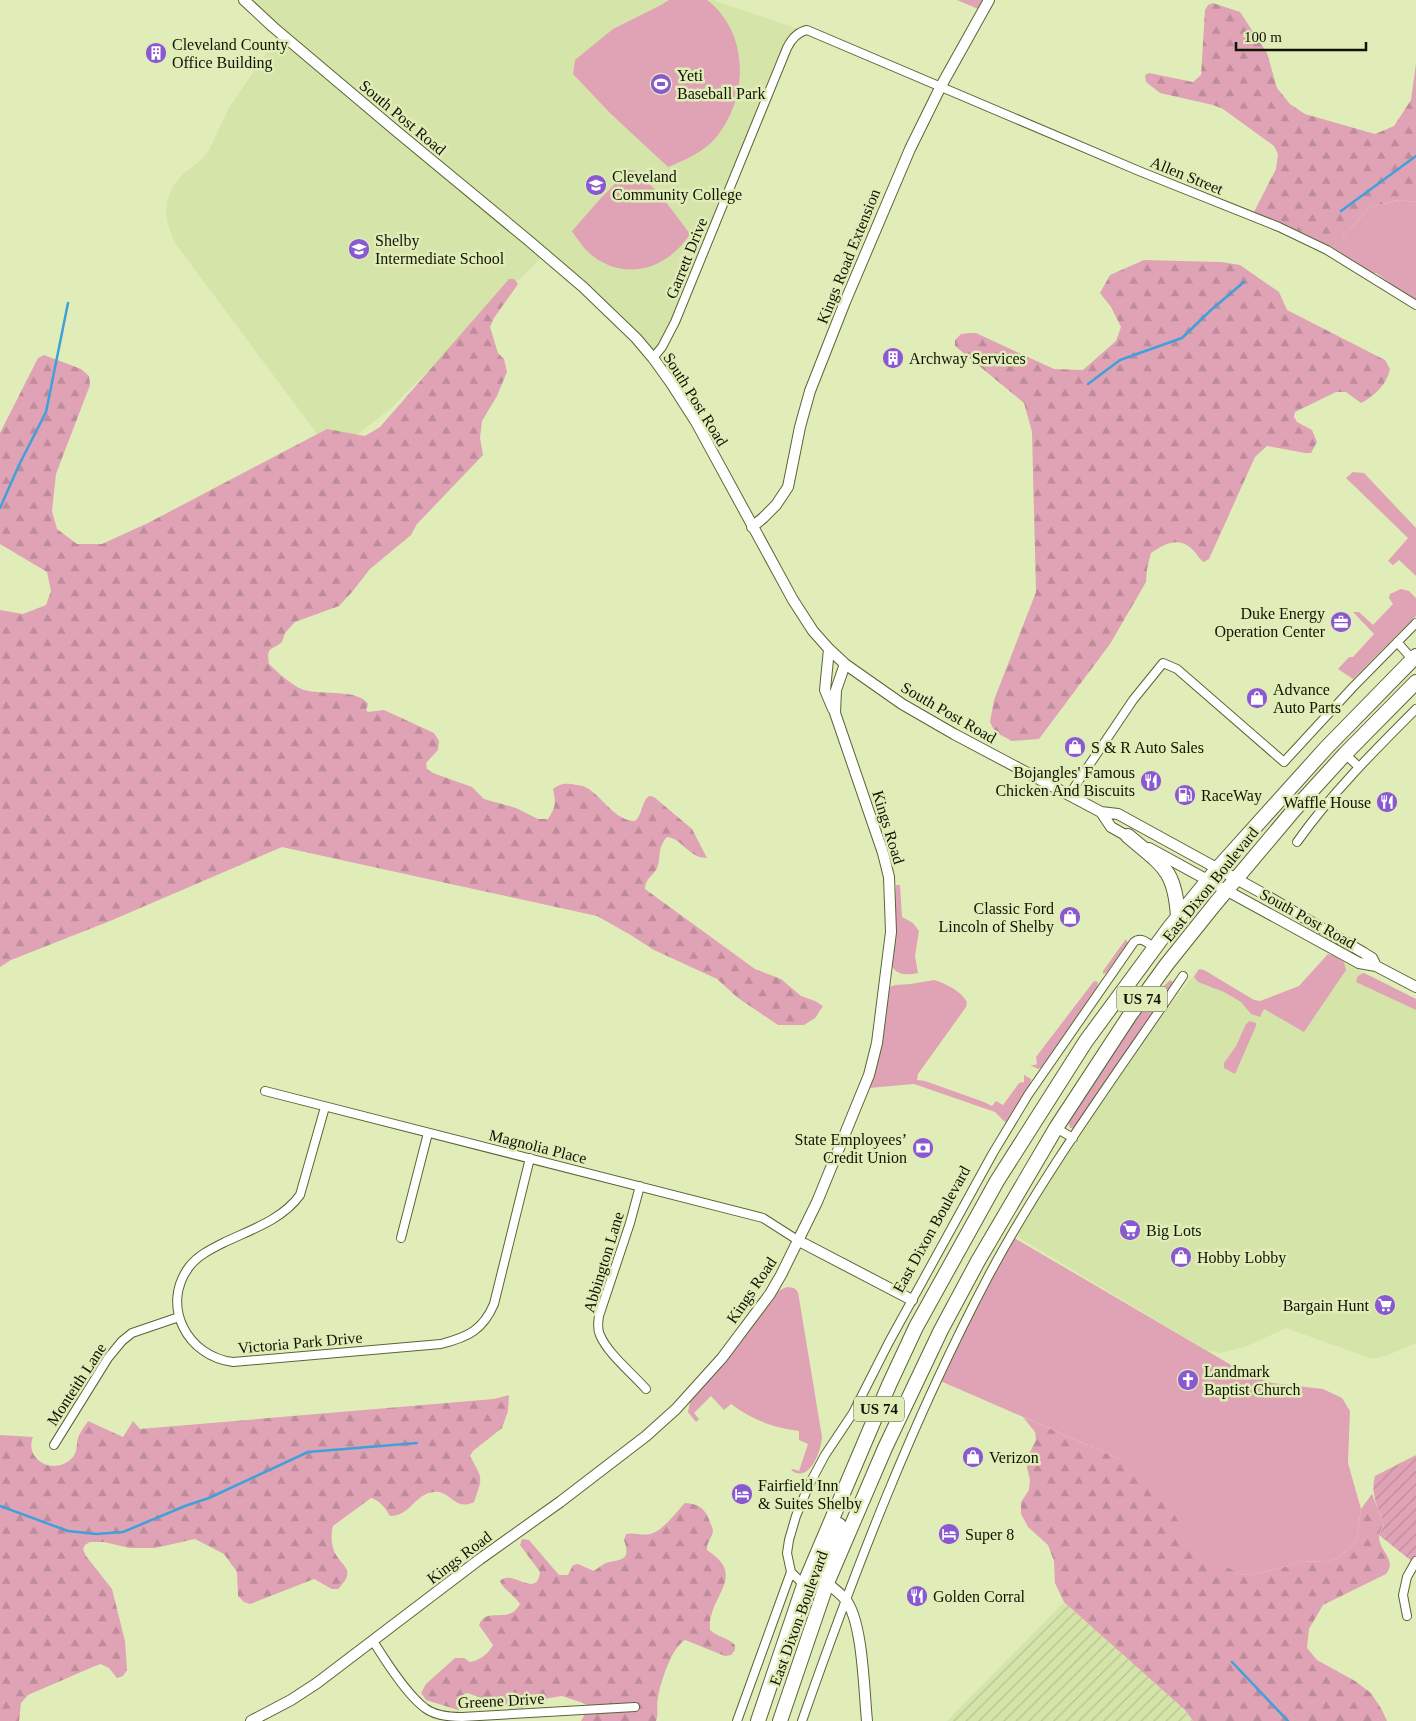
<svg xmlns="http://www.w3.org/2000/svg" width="1416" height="1721" font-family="Georgia,serif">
  <defs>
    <pattern id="industrial-furrows" width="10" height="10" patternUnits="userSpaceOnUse" patternTransform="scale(1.25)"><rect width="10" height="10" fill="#d5e4a9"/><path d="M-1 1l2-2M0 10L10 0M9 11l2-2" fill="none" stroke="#b6c390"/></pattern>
    <pattern id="forest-firs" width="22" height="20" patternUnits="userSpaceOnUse" patternTransform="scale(1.25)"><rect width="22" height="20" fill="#dfa3b5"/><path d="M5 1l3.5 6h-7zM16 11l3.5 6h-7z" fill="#be8b9a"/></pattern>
    <pattern id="garden-furrows" width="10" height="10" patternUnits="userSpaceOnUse" patternTransform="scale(1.25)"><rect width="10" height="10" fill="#dfa3b5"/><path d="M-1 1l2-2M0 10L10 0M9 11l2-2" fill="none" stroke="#be8b9a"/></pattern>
  </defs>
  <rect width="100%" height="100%" fill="#e0edb9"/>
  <path fill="#d5e4a9" d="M244,0H713L804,31L796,35L675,322L653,358L545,254L389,410L332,454L175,243L168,225L166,213L167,201L173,186L183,174L202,159L209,150L229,108L280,33Z
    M1328,954L1334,956L1345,963L1416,999V1343L1388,1355L1373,1359L1286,1328L1245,1347L1220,1353L1206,1350L1019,1238V1231L1061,1162L1155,1025L1176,997L1199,969L1210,973L1215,978L1254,1000L1260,1001L1299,986Z"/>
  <path fill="url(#industrial-furrows)" d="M1064,1602L1185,1710L1193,1721H947Z"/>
  <path fill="#dfa3b5" d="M669,0H707C752,34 748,104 712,142C699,154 685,160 668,167L610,113L573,74L575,60L613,29L661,5Z
    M957,0H989L983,11Z
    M629,170L637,171L663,198L690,234C671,264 635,280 602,262C588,255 580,243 572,231L601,198Z
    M1399,200L1416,202V302L1376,273H1373L1333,248L1370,207Z
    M1353,472L1364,473L1416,528V576L1399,560L1393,565L1388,561L1408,538L1346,478Z
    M1401,589L1409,591L1416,598V616L1353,679L1338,669L1349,657H1353L1374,634L1353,612H1359L1373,625L1393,604L1389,598L1390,594Z
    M896,885H900L902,917L913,923L919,931L915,956L918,973C908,975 897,976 892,966Z
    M1126,939L1128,943L1106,973L1103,974V971Z
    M1328,954L1334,956L1344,962L1346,970L1304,1032L1264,1009L1260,1017L1251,1014L1241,1002L1224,992L1198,982L1194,977L1199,969L1204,970L1254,1000L1260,1001L1299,986Z
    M1364,973L1416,999V1010L1356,982L1358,976Z
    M934,980C945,983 961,991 967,1002L966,1007L918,1074L917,1080L925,1081L984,1102L992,1106L996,1101L1003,1105L1019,1083L1024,1082V1075L1031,1079V1083L1006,1123L995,1112L914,1084L869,1088L890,987L895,985L911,984Z
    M1170,980L1173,982L1172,988L1075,1128H1070L1068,1119L1143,1007Z
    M1094,981L1098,982L1097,987L1041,1068L1038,1069L1030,1065H1035L1037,1064L1036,1057Z
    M1250,1021L1256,1023V1026L1235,1074L1224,1068V1063L1236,1046L1246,1024Z
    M1011,1236L1238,1369L1272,1383L1323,1389L1342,1398L1350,1411L1348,1463L1361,1509L1357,1538L1350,1548L1338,1558L1325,1562L1302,1561L1289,1566L1250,1575L1239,1574L1231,1571L1188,1544L1120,1459L938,1380Z
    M787,1287L794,1288L798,1292L822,1437C821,1452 809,1484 791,1470L793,1469L799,1471L808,1444L799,1440V1431C773,1428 751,1419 731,1404L724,1410L711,1396L694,1413L699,1419L696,1422L688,1412L690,1402L780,1290Z"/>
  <path fill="url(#forest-firs)" d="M1213,3L1240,12L1267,53L1277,88L1290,104L1305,114L1375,134L1394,126L1411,100L1416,63V202L1398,200L1370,207L1333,248L1299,231L1254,212L1276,169L1278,154L1274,146L1223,109L1213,105L1160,93L1146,82L1145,75L1149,73L1193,82L1201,75L1205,10L1208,5Z
    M1144,260L1221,262L1240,265L1279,292L1287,310L1385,360L1390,369C1387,384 1375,396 1361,403L1346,392H1336L1295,412L1294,417L1297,422L1312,430L1317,442L1311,453H1305L1267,446L1255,457L1209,559L1204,562C1199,559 1197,554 1193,550C1180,536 1165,543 1151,553L1147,569L1146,582L1110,644L1039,739L1012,741L995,732L990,722L994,700L1036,592L1032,432L1024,403L955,346V340L961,334L976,333L1054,369L1083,370L1116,341L1121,327L1111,307L1100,293L1110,275Z
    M509,279H514L518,284L494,318L490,327L498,353L504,359L507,372L497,396L482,421L480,438L483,455L417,524L411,535L370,569L352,592L339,606L295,622L285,633L282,642C272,651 266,645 269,664C277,672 294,687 304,690C321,695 359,689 368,704L366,710L368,712L384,710L434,733L439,741L438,750L426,763L427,769L433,773L472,787L484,799L516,808L538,819H548C556,807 556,803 553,789C559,784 564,783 571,784C576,785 583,785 587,788C603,797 615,821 635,821C643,814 641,802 649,796L654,797L692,829L707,858C688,858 682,838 667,837C656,850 662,856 657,868C653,876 645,879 645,889L755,969L781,979L801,996L815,1001L823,1006L815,1018L804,1025H778L738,998L717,979L654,950L629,934L597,916L282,847L110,921L11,960L0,967V610L23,614L46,605L51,591L47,572L0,544V433L38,358L44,355L81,369L89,376L90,385L56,474L52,511L57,529L77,544H102L148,523L327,429L365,436L380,427Z
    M509,1395L508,1411L502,1428L473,1451L470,1456C483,1480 483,1476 474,1502C454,1512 451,1490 434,1492C414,1494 411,1516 390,1516C385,1508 381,1501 371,1498L333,1526C331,1533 331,1543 334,1551C341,1567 358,1569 338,1589H332L314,1579L250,1604L244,1602L238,1596L237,1572L224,1554L195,1539L155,1548H129L104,1542H90L85,1545L83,1549L86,1556L112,1589L125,1641L127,1670L123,1676L117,1678L109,1668L101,1664L95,1666L28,1695L21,1703L19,1721H0V1435L33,1437C24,1459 53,1476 71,1459C78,1453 76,1446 78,1438C80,1432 85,1426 88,1421L123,1437L133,1421L140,1429L494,1399Z
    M1023,1417L1120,1459L1142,1474L1158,1488L1180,1524L1188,1544L1239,1574L1250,1575L1289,1566L1302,1561L1325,1562L1338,1558L1350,1548L1357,1538L1361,1509L1372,1494L1384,1524C1382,1528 1379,1532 1379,1536C1378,1551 1398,1559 1386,1574L1323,1605L1309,1629L1307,1648L1317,1660L1355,1681L1371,1693L1382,1710L1387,1721H1193L1185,1710L1064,1602L1055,1583L1054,1561L1048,1545L1028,1527L1021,1514V1502L1029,1490L1030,1480L1027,1468L1028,1456L1036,1440L1035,1432Z
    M685,1503C704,1504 707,1513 713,1530C713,1537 706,1543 707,1550C749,1577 707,1596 710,1630C717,1637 729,1638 735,1645V1650L731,1655L725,1656L685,1640C671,1648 661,1682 658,1697C656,1706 659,1713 656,1721H581L586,1712V1704L562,1696L549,1698L522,1708L495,1704L468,1693L464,1694L463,1699L465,1703L463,1708L458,1710L426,1700L421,1693L426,1684L455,1658H464L470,1662C479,1661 489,1653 493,1645L479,1625C487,1605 508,1626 520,1604C515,1596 503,1589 500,1581C512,1568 537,1600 540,1572L520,1545L522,1539L529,1540L559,1575H568L573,1565L578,1564L594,1571C597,1569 600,1566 604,1564C616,1558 633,1565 624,1540L626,1534C634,1532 642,1536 650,1534C662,1532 676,1512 685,1503Z"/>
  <path fill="url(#garden-furrows)" d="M1416,1455V1561L1414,1563L1379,1535L1384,1524C1378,1507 1370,1494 1375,1476Z"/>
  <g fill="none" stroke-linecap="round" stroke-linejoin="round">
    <path stroke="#40a0db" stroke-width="2.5" d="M1341,211L1416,156
      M1088,384L1120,360L1182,338L1211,310L1244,282
      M0,508L19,465L46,412L68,303
      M0,1506L68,1531L96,1534L123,1532L185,1506L209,1498L308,1452L417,1443
      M1232,1662L1288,1721"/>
    <g stroke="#5a6536" stroke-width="10">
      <path id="street" d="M653,358L662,347L675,322L787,48C791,40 797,32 807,30L1139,171L1279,227L1327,250L1416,305
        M1397,642L1413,660
        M1345,754L1359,767
        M1069,795L1133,700L1163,663L1177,669L1284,762L1353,687L1416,623
        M1297,842C1331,794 1374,751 1416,709
        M265,1091L763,1218L799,1241
        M325,1107L300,1195C282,1220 250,1230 223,1243C211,1249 197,1256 189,1267C160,1306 188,1357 233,1362L441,1344C468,1337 483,1330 494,1304L530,1158
        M1056,1128L1073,1138
        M640,1186L630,1223L599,1316C598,1322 597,1329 600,1335C608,1354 632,1373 646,1389
        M401,1238L428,1133
        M54,1445L108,1358L122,1341L132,1333L179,1317
        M804,1585L791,1572L787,1553L789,1540L796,1516L809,1485L825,1455L853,1413L889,1342L993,1153L1028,1095L1134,942C1141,936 1148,943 1154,948
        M1407,1616L1403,1595L1407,1577L1416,1561
        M373,1641C385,1660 407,1695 425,1708C435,1716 450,1717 462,1717L635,1707
        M737,1721L791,1572
        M802,1721C855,1570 913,1419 988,1277C1044,1172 1116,1075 1183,976"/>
    </g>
    <g stroke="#5a6536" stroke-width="12">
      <path id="secondary" d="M244,0L273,27L395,130L528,240L583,287L636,338L653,358L671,383L696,422L793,600L813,631L829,649L845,664L902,704L954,734L1101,812L1118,814L1262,893L1364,953L1372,958L1376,966
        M752,527L763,518L776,505L788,487L800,427L810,391L845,302L910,149L941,86L989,0
        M829,649L825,690L833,709
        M1101,812L1111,827L1134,840
        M1149,848L1359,963L1376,966L1416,987
        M799,1241L912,1300
        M827,1583C833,1588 840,1593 845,1599C863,1620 864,1692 867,1721
        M251,1721L291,1700L317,1683L480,1559L560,1502L646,1436L676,1409L722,1358L770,1294L781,1275L817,1202L869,1075L877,1043L891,932L889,877L883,853L835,713L836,690L845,664"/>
    </g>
    <g stroke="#5a6536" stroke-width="16">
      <path id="highway" d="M1128,836C1163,866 1175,869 1178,917
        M826,1582L823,1578V1569L839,1525
        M758,1721L804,1585L889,1385L916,1327L997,1181L1086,1041L1170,927L1218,868L1326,748L1416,656
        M780,1721L827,1583L885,1448L941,1330L978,1261L1056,1128L1130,1015L1167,964L1215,904L1294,810L1345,754L1416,682"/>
    </g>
    <use href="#street" stroke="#fff" stroke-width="8"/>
    <use href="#secondary" stroke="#fff" stroke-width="10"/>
    <use href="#highway" stroke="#fff" stroke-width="14"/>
  </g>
  <defs>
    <g id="building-disc" transform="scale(1.125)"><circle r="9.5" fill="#8a58d1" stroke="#e0edb9"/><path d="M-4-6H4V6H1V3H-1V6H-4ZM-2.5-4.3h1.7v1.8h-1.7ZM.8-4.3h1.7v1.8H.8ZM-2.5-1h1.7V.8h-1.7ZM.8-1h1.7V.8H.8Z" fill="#fff"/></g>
    <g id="stadium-disc" transform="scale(1.125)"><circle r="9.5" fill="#8a58d1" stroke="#e0edb9"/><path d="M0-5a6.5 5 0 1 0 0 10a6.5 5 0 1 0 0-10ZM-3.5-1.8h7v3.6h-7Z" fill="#fff"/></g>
    <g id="university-disc" transform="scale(1.125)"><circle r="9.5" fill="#8a58d1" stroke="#e0edb9"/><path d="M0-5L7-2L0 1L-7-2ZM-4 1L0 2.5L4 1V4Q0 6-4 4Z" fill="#fff"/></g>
    <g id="school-disc" transform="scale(1.125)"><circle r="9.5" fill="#8a58d1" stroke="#e0edb9"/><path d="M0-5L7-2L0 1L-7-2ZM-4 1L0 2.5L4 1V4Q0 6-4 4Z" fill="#fff"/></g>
    <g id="office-disc" transform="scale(1.125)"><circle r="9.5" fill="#8a58d1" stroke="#e0edb9"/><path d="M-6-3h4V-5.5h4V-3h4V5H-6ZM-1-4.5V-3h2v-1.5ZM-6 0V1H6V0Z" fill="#fff"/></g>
    <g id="shop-disc" transform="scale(1.125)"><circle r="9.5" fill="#8a58d1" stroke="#e0edb9"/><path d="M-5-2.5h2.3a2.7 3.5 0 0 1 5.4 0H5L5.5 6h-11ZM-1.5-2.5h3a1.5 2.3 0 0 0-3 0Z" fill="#fff"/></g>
    <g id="restaurant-disc" transform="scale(1.125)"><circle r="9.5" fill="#8a58d1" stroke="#e0edb9"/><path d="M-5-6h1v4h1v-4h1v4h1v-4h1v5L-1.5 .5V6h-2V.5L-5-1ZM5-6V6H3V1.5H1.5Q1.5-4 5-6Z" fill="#fff"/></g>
    <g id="fuel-disc" transform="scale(1.125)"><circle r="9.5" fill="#8a58d1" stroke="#e0edb9"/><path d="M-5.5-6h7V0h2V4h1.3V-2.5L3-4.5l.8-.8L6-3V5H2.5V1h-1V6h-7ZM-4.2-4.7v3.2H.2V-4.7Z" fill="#fff"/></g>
    <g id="bank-disc" transform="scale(1.125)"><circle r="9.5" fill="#8a58d1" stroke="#e0edb9"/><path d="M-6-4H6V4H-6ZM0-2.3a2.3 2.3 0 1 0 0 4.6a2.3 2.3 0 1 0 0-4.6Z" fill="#fff"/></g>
    <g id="supermarket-disc" transform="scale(1.125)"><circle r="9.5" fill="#8a58d1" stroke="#e0edb9"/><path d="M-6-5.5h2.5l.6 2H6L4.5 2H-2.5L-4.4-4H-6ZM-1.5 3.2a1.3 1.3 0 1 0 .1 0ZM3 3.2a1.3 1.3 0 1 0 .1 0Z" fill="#fff"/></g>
    <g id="church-disc" transform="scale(1.125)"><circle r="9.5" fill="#8a58d1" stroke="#e0edb9"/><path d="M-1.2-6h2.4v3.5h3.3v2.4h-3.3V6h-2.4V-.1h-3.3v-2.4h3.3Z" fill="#fff"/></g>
    <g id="hotel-disc" transform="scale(1.125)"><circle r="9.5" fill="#8a58d1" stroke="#e0edb9"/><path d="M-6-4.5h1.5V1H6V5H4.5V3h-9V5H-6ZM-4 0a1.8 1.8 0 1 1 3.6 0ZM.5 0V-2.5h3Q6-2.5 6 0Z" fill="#fff"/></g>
  </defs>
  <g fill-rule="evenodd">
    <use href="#building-disc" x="156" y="53"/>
    <use href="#stadium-disc" x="661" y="84"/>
    <use href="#university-disc" x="596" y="185"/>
    <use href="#school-disc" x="359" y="249"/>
    <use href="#building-disc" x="893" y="358"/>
    <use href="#office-disc" x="1341" y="622"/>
    <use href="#shop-disc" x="1257" y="698"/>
    <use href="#shop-disc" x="1075" y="747"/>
    <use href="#restaurant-disc" x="1151" y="781"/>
    <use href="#fuel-disc" x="1185" y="795"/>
    <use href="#restaurant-disc" x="1387" y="802"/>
    <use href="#shop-disc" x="1070" y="917"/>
    <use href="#bank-disc" x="923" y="1148"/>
    <use href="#supermarket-disc" x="1130" y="1230"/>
    <use href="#shop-disc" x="1181" y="1257"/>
    <use href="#supermarket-disc" x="1385" y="1305"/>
    <use href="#church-disc" x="1188" y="1380"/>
    <use href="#shop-disc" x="973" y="1457"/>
    <use href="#hotel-disc" x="742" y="1494"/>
    <use href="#hotel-disc" x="949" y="1534"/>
    <use href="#restaurant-disc" x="917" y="1596"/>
  </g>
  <g text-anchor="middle" stroke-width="5" stroke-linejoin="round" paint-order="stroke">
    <g fill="#e0edb9" stroke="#4e553a" stroke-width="1">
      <rect x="1117" y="986.5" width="50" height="25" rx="4"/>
      <rect x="854" y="1396.5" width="50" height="25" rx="4"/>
    </g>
    <g font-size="15" font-weight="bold" fill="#101403">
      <text x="1142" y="1004">US 74</text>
      <text x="879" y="1414">US 74</text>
    </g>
    <g font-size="16" fill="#101403" stroke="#e0edb9" text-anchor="start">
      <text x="172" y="50">Cleveland County<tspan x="172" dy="18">Office Building</tspan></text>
      <text x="677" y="81">Yeti<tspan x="677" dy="18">Baseball Park</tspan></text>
      <text x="612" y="182">Cleveland<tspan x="612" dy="18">Community College</tspan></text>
      <text x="375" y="246">Shelby<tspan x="375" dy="18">Intermediate School</tspan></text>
      <text x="909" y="364">Archway Services</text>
      <text x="1325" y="619" text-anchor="end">Duke Energy<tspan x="1325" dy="18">Operation Center</tspan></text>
      <text x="1273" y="695">Advance<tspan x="1273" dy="18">Auto Parts</tspan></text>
      <text x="1091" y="753">S &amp; R Auto Sales</text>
      <text x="1135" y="778" text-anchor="end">Bojangles' Famous<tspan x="1135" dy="18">Chicken And Biscuits</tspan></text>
      <text x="1201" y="801">RaceWay</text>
      <text x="1371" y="808" text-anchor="end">Waffle House</text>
      <text x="1054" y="914" text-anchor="end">Classic Ford<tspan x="1054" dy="18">Lincoln of Shelby</tspan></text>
      <text x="907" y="1145" text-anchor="end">State Employees’<tspan x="907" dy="18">Credit Union</tspan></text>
      <text x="1146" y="1236">Big Lots</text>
      <text x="1197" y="1263">Hobby Lobby</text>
      <text x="1369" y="1311" text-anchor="end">Bargain Hunt</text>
      <text x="1204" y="1377">Landmark<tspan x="1204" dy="18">Baptist Church</tspan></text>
      <text x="989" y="1463">Verizon</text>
      <text x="758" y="1491">Fairfield Inn<tspan x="758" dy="18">&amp; Suites Shelby</tspan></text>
      <text x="965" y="1540">Super 8</text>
      <text x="933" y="1602">Golden Corral</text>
    </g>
    <g font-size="16" fill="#101403" stroke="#e0edb9">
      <text transform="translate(403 117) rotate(40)" y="6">South Post Road</text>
      <text transform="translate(1187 175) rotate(22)" y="6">Allen Street</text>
      <text transform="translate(848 256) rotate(-68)" y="6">Kings Road Extension</text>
      <text transform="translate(686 258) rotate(-68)" y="6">Garrett Drive</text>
      <text transform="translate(696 399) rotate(58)" y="6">South Post Road</text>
      <text transform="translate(949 712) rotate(30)" y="6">South Post Road</text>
      <text transform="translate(889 827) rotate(73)" y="6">Kings Road</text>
      <text transform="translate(1210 884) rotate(-51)" y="6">East Dixon Boulevard</text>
      <text transform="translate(1308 918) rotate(29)" y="6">South Post Road</text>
      <text transform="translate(538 1146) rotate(14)" y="6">Magnolia Place</text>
      <text transform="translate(931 1229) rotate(-61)" y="6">East Dixon Boulevard</text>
      <text transform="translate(603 1262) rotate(-73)" y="6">Abbington Lane</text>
      <text transform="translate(751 1290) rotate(-56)" y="6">Kings Road</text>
      <text transform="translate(300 1342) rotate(-5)" y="6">Victoria Park Drive</text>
      <text transform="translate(76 1384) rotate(-57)" y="6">Monteith Lane</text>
      <text transform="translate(459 1557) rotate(-37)" y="6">Kings Road</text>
      <text transform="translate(798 1618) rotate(-70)" y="6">East Dixon Boulevard</text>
      <text transform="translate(501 1700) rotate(-3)" y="6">Greene Drive</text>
    </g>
  </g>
  <path d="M1236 42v8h130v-8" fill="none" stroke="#101403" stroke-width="2.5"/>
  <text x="1244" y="42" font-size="15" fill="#101403" stroke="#e0edb9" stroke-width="4" paint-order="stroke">100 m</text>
</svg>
